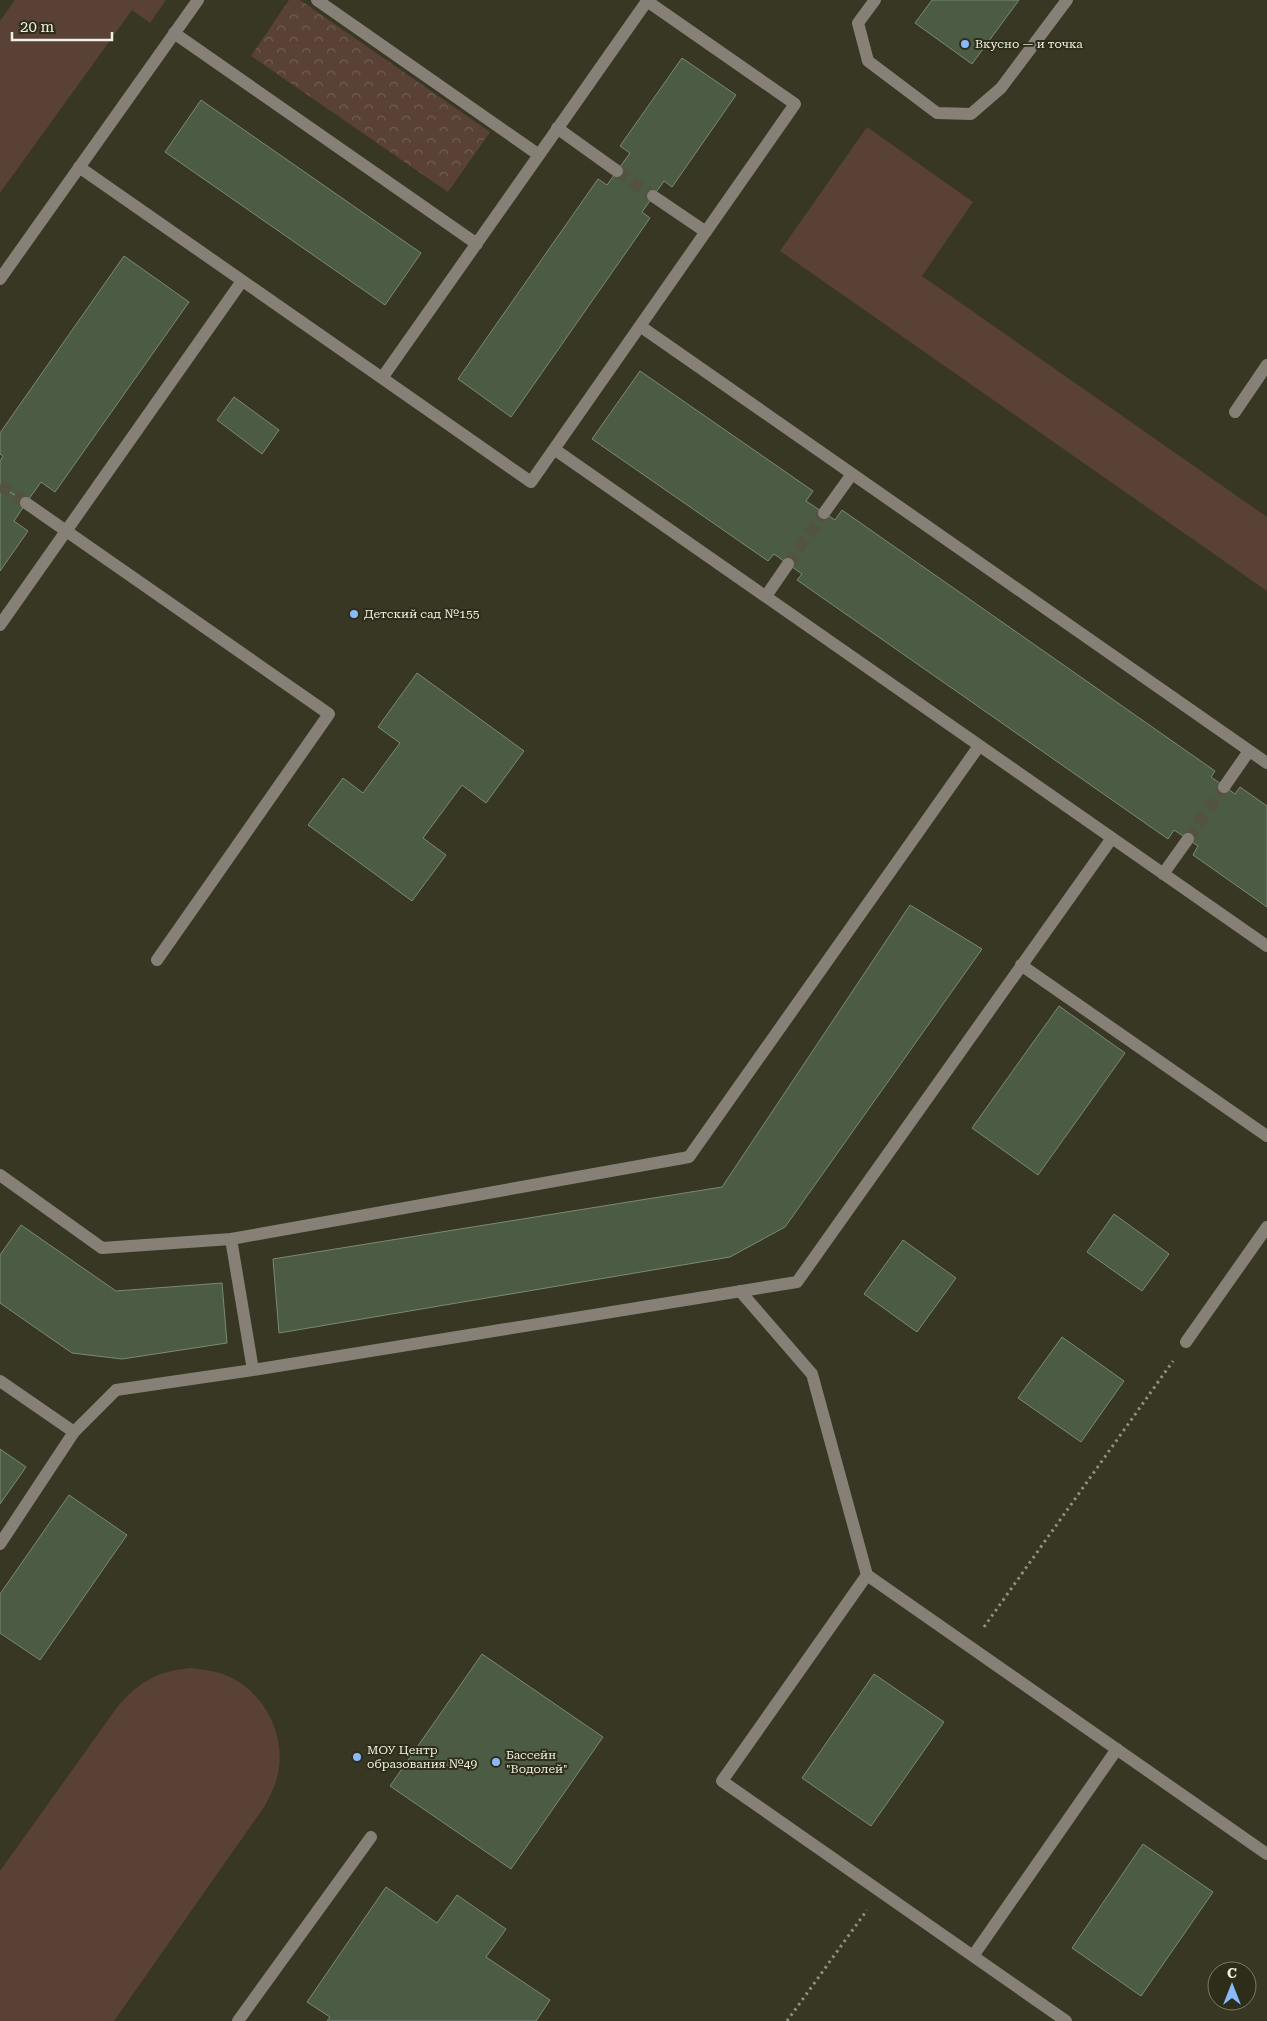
<svg xmlns="http://www.w3.org/2000/svg" width="1267" height="2021" font-family="'Roboto Serif',serif">
  <defs>
    <pattern id="forest-crowns" width="20" height="18" patternUnits="userSpaceOnUse" patternTransform="scale(1.25)"><rect width="20" height="18" fill="#5a4135"/><path d="M2 6a3 3 0 1 1 6 0M12 15a3 3 0 1 1 6 0" fill="none" stroke="#725d52"/></pattern>
  </defs>
  <rect width="100%" height="100%" fill="#383723"/>
  <path fill="#5a4135" d="M15,0H166L150,23L132,10L0,193V21Z
    M867,127L973,202L922,276L1267,517V591L780,251Z
    M191,1668C205,1670 219,1671 232,1678C264,1694 284,1733 279,1768C277,1782 271,1795 264,1807L114,2021H0V1871L118,1706C140,1681 158,1671 191,1668Z"/>
  <path fill="url(#forest-crowns)" d="M289,0H300L490,132L448,192L251,56Z"/>
  <path fill="#4b5b44" stroke="#7b8975" d="M932,0H1019L972,64L915,23Z
    M682,58L736,95L672,187L664,181L642,212L650,218L511,417L458,379L598,179L607,185L630,153L620,146Z
    M201,100L421,253L385,305L165,152Z
    M124,256L189,302L55,492L41,482L26,503L0,485V461L3,456L0,454V433Z
    M640,371L813,491L806,501L824,513L835,520L842,510L1215,771L1211,777L1235,794L1240,787L1267,806V907L1193,855L1198,846L1174,830L1168,839L797,580L802,574L774,554L768,561L592,439Z
    M234,397L279,430L262,454L217,420Z
    M0,485L26,503L14,521L28,531L0,571Z
    M417,673L524,751L486,803L462,785L423,838L446,855L412,901L308,825L343,778L363,793L400,743L378,727Z
    M910,905L982,949L785,1227L730,1257L279,1333L273,1259L722,1187Z
    M1059,1006L1125,1053L1038,1175L972,1128Z
    M1114,1214L1169,1254L1142,1291L1087,1252Z
    M21,1225L116,1291L222,1283L227,1343L122,1359L72,1353L0,1303V1255Z
    M903,1240L956,1278L917,1332L864,1294Z
    M1062,1337L1124,1381L1081,1442L1018,1398Z
    M0,1449L26,1467L0,1504Z
    M69,1495L127,1535L40,1660L0,1633V1594Z
    M482,1654L603,1737L511,1869L390,1786Z
    M874,1674L944,1722L871,1826L802,1778Z
    M1143,1844L1213,1892L1141,1996L1072,1948Z
    M386,1887L437,1923L457,1895L506,1929L486,1957L550,2000L536,2021H327L330,2017L307,2002Z"/>
  <g fill="none" stroke-linecap="round" stroke-linejoin="round">
    <path stroke="#545340" stroke-width="12" stroke-dasharray="12 6" stroke-linecap="butt" d="M617,171L653,196
      M0,485L26,503
      M788,564L824,513
      M1188,839L1224,787"/>
    <path stroke="#929181" stroke-width="3" stroke-dasharray="2.5 4" stroke-linecap="butt" d="M984,1627L1173,1361
      M787,2021L867,1910"/>
    <path stroke="#868077" stroke-width="12" d="M317,0L539,155L647,1L795,104L640,326L1267,763
      M875,0L858,23L868,61L937,113L971,114L1001,88L1067,0
      M174,33L477,244
      M557,128L617,171
      M539,155L382,378L531,482L640,326
      M79,167L382,378
      M653,196L706,232
      M0,279L198,0
      M1235,412L1267,365
      M554,449L1267,946
      M26,503L329,714L157,960
      M824,513L852,474
      M766,596L788,564
      M0,625L242,281
      M1224,787L1249,751
      M1163,874L1188,839
      M1021,965L1267,1136
      M0,1175L102,1248L231,1239
      M740,1291L812,1374L867,1575
      M1186,1342L1267,1227
      M253,1370L231,1239L689,1157L979,746
      M0,1381L74,1432L0,1544
      M74,1432L116,1390L253,1370L797,1282L1112,838
      M973,1956L1117,1749
      M238,2021L371,1837
      M1066,2021L722,1781L867,1575L1267,1854"/>
  </g>
  <g fill="#88bafc" stroke="#2d2d19" stroke-width="2">
    <circle cx="965" cy="44" r="5"/>
    <circle cx="354" cy="614" r="5"/>
    <circle cx="357" cy="1757" r="5"/>
    <circle cx="496" cy="1762" r="5"/>
  </g>
  <g text-anchor="middle" stroke-width="4" stroke-linejoin="round" paint-order="stroke">
    <g font-size="12" fill="#f0f0e4" stroke="#2d2d19" text-anchor="start">
      <text x="975" y="48">Вкусно — и точка</text>
      <text x="364" y="618">Детский сад №155</text>
      <text x="367" y="1754">МОУ Центр<tspan x="367" dy="14">образования №49</tspan></text>
      <text x="506" y="1759">Бассейн<tspan x="506" dy="14">"Водолей"</tspan></text>
    </g>
  </g>
  <g transform="translate(1232 1986)"><circle r="24" fill="#2d2d19" stroke="#7b7b6a"/>
  <path d="M0-4L9 19L0 12L-9 19Z" fill="#88bafc"/>
  <text y="-8" font-size="14" font-weight="bold" text-anchor="middle" fill="#f0f0e4">С</text>
  </g>
  <path d="M12 32v8h100v-8" fill="none" stroke="#f0f0e4" stroke-width="2.5"/>
  <text x="20" y="32" font-size="15" fill="#f0f0e4" stroke="#2d2d19" stroke-width="4" paint-order="stroke">20 m</text>
</svg>
